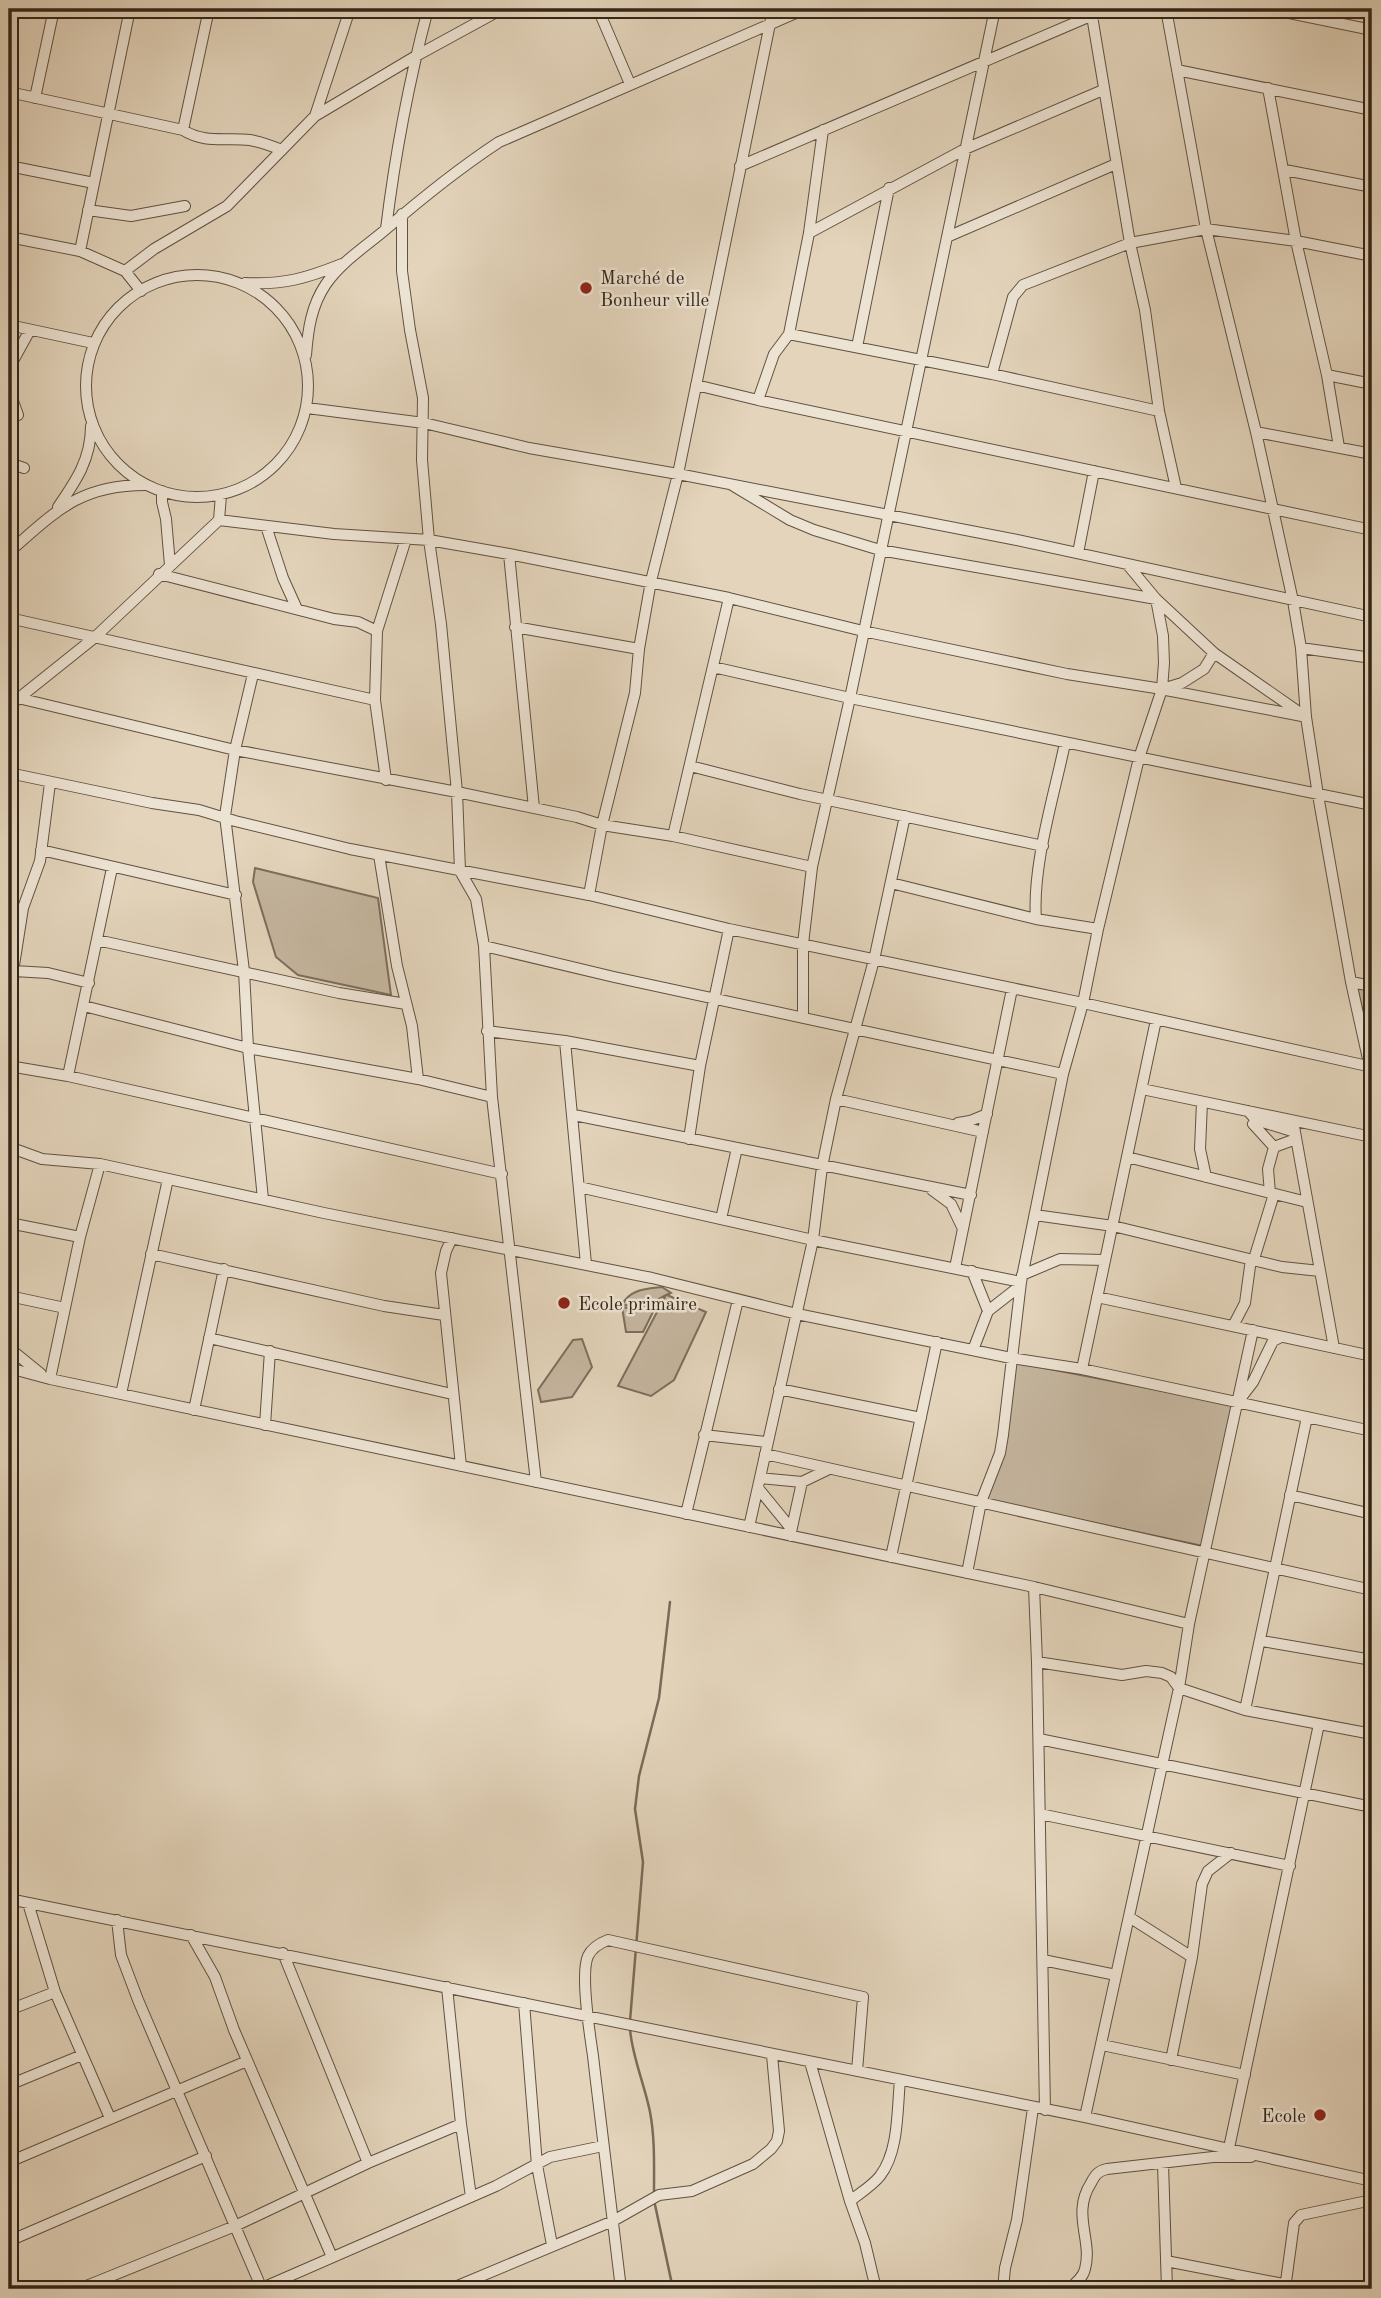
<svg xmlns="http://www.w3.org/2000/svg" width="1381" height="2298" font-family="'Old Standard TT',serif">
  <rect width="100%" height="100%" fill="#e3d4bb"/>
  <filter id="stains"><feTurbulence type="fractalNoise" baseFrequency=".00286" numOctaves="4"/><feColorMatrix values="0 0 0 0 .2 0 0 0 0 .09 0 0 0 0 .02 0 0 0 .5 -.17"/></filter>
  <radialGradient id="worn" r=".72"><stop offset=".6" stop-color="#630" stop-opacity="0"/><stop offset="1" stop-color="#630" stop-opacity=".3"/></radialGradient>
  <path fill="#c5b69f" stroke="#7c6e5c" stroke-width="2" d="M255,868L378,898L391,995L298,975L276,957L253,882Z
    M1357,987L1372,990V1055Z
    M662,1287L671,1293L667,1295L706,1312L674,1380L651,1396L618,1386L666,1295L646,1306L622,1305C630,1289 646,1289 662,1287Z
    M622,1307L653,1312L643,1332H626Z
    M582,1339L592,1367L572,1397L541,1402L538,1390L573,1340Z
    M1014,1362L1235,1405L1203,1546L986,1500Z"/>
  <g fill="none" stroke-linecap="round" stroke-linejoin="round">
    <path stroke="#7a6b59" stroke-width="2.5" d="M630,2021L643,1862L635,1809L639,1776L659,1698L670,1602
      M630,2028C631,2053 645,2086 650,2112C655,2138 654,2166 654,2193
      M654,2200L673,2289"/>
    <g stroke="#605241" stroke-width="12">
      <path id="minor" d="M598,9L630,84
        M1166,9L1206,229L1256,432L1293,601L1301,648L1306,717L1318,795L1351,982L1372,1077
        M1269,9L1372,30
        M1092,16L1130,243L1145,310L1159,411L1176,488
        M1177,70L1372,110
        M1268,88L1296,241L1327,375L1339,447
        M9,92L183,130C205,144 226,137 250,140C261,142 272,146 282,150
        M35,98L54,9
        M1368,109L1372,85
        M315,116L350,9
        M183,130L209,9
        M9,166L94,183
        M740,166L1107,9
        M1285,170L1372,187
        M88,210L131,216L185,206
        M402,214V271L410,330L423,398L422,460L429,540L441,624L457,792L460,871L476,899L484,946L492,1097L536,1482
        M386,229C395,155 409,81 428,9
        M809,233L965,149L1103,90
        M9,237L80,251L125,271L154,249L227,206L315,116L416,56L502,9
        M947,237L1116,164
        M80,251L130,9
        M125,271L141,291
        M86 386a111 111 0 1 1 222 0a111 111 0 1 1-222 0Z
        M245,283C284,285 307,278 342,264
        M9,325L93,343
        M789,334L992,374L1159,411
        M857,347L889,188
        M306,355C308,330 311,306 326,284C341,262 365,247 385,230C422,198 458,169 499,142L805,9
        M9,368L30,330
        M992,374L1013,297L1023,285L1130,243L1206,229L1296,241L1372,256
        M1327,375L1372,384
        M696,385L758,400L1372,530
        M9,390L18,415
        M758,400L774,354L789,334L809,233L823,130
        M307,408L424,423L529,448L678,474L1017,540L1372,617
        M1256,432L1372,454
        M9,463L24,468
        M732,485L790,520L814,530L880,550L1156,599L1163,636L1164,663L1162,689L1139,758L1098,929L1083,1003L1063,1074L1021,1282L1003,1435L1000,1453L981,1502L967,1573
        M162,491V502L166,519L170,565
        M58,507C76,481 91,459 91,426
        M219,520L334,534L429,540L509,554L729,598L863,631L1067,674L1162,689L1182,683L1204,669L1214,653L1306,717
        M266,526L283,578L297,609
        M9,552C55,512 79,485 145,485
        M1078,553L1094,471
        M509,554L534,808
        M1127,564L1156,599L1214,653
        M159,574L334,619L358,622L377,631
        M9,618L375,700
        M515,627L639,649
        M1301,648L1372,658
        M713,667L850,698L1372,805
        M253,674L235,750L225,816L244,971L248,1048L263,1199
        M1166,690L1302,716
        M18,698L235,750L457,792L577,817L602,825L673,836L812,867
        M9,706L94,638L219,520L221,495
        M690,766L800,794L1043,846
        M9,773L152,803L199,810L235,821L350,849L589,895L729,929L1083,1003L1372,1067
        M386,780L375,700L377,631L406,539
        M673,836L729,598
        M41,850L236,895
        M379,855L397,966L412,1026L418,1079
        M891,883L1036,919L1098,929
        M589,895L602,825L635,693L639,649L651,581L678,474L773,9
        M1036,919C1032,866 1054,796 1065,743
        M97,940L339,993L406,1004
        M484,946L614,977L1063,1074
        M14,971L48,973L89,983
        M1351,982L1372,986
        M9,997L23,908L40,861L50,783
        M84,1006L248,1048L418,1079L492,1097
        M803,1018V944L812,867L850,698L995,9
        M487,1031L565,1041L700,1066
        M565,1041L586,1264
        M9,1066L68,1076L502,1174
        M68,1076L112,868
        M1142,1089L1372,1137
        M836,1099L983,1132
        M1202,1102L1200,1149L1206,1177
        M1248,1111L1256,1120L1253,1124L1274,1147
        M574,1115L971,1195
        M1256,1120L1295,1132
        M1293,1121L1334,1348
        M958,1123L970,1121L987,1114
        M689,1139L700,1066L729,929
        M9,1147L42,1159L100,1164L324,1213L652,1278L797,1314L1011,1358L1082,1369L1372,1431
        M1127,1157L1307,1202
        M579,1187L813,1240L1021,1282
        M932,1190L951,1204L963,1229
        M1270,1193L1268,1169L1274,1147L1296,1139
        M1035,1215L1113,1226L1282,1267L1320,1271
        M721,1219L737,1148
        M9,1223L80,1237
        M452,1238L446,1251L441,1273L461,1466
        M151,1254L384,1306L444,1315
        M1254,1259L1274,1194
        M955,1268L1012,989
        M972,1271L988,1311
        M1022,1275L1060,1259L1105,1260
        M9,1296L65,1308
        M1097,1297L1372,1356
        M1233,1326L1245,1303L1251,1259
        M209,1338L452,1394
        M9,1348L41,1374
        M973,1350L988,1311L1020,1286
        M9,1368L50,1379L1034,1587L1189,1624
        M1082,1369L1156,1020
        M50,1379L80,1237L100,1164
        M779,1389L921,1418
        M121,1394L168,1179
        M1240,1399L1253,1382L1273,1341L1281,1337
        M194,1410L224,1269
        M265,1425L270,1351
        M704,1435L767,1442
        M765,1454L1372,1590
        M760,1478L802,1482L829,1469
        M758,1488L789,1526L791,1536
        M1290,1495L1372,1514
        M686,1514L738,1300
        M749,1527L813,1240L822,1167L836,1099L874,960L905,816
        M791,1532L802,1482
        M891,1557L937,1342
        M1034,1587L1037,1662L1045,2110
        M1262,1641L1372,1660
        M1037,1662L1122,1675L1146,1671L1162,1673L1171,1677L1179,1688L1245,1710L1372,1734
        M1245,1710L1307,1417
        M1039,1739L1372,1807
        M1040,1814L1290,1866
        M9,1899L1085,2117L1372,2181
        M28,1903L55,1992L110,2118
        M1129,1917L1192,1957
        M117,1920L121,1955L138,2000L262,2289
        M191,1935L215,1977L234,2030L332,2257
        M283,1953L368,2163
        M1043,1960L1116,1975
        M447,1987L461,2124L471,2197
        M524,2003L537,2165L552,2245
        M9,2010L55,1992
        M1102,2045L1245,2075
        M1171,2060L1192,1957L1202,1884L1208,1871L1231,1853
        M810,2062L850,2201L865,2243L876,2289
        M9,2085L82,2055
        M1085,2117L1179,1688L1189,1624L1253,1330
        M1229,2148L1319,1724
        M9,2162L247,2061
        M1163,2164L1167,2289
        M850,2201C860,2193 872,2186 880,2176C899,2151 897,2111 900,2080
        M9,2241L206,2156
        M1166,2261L1309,2289
        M262,2288L496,2186L550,2157L603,2146
        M79,2289L235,2226L368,2163L461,2124
        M251,2289L261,2285
        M450,2289L613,2221L659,2195L692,2191L753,2164L771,2149L777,2141L779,2131L772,2055
        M621,2289C612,2212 602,2134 593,2056C590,2035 580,1974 588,1956C592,1948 600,1943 608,1940L863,1997L857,2071
        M1003,2289L1005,2268L1017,2220L1033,2108
        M1068,2289C1075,2284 1083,2278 1085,2269C1093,2240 1071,2214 1091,2183C1095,2175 1098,2171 1107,2169L1213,2157H1251
        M1285,2289L1294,2223L1301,2215L1372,2200"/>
    </g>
    <use href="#minor" stroke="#ede3d3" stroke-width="10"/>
  </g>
  <g fill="#8f2418" stroke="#ede3d3" stroke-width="2.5">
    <circle cx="586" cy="288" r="7"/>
    <circle cx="564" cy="1303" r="7"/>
    <circle cx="1320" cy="2115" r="7"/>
  </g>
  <g text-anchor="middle" stroke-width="5" stroke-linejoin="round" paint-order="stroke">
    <g font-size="19" fill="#342618" stroke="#ede3d3" text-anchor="start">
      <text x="600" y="284">Marché de<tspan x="600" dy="22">Bonheur ville</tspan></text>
      <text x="578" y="1310">Ecole primaire</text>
      <text x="1306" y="2122" text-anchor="end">Ecole</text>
    </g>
  </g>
  <rect width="1381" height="2298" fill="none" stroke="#e3d4bb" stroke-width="35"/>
  <rect x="10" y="10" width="1360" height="2277" fill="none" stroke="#342618" stroke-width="3.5"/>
  <rect x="18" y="18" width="1346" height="2263" fill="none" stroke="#342618" stroke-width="2"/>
  <rect width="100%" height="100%" filter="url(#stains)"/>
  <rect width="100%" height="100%" fill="url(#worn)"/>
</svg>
